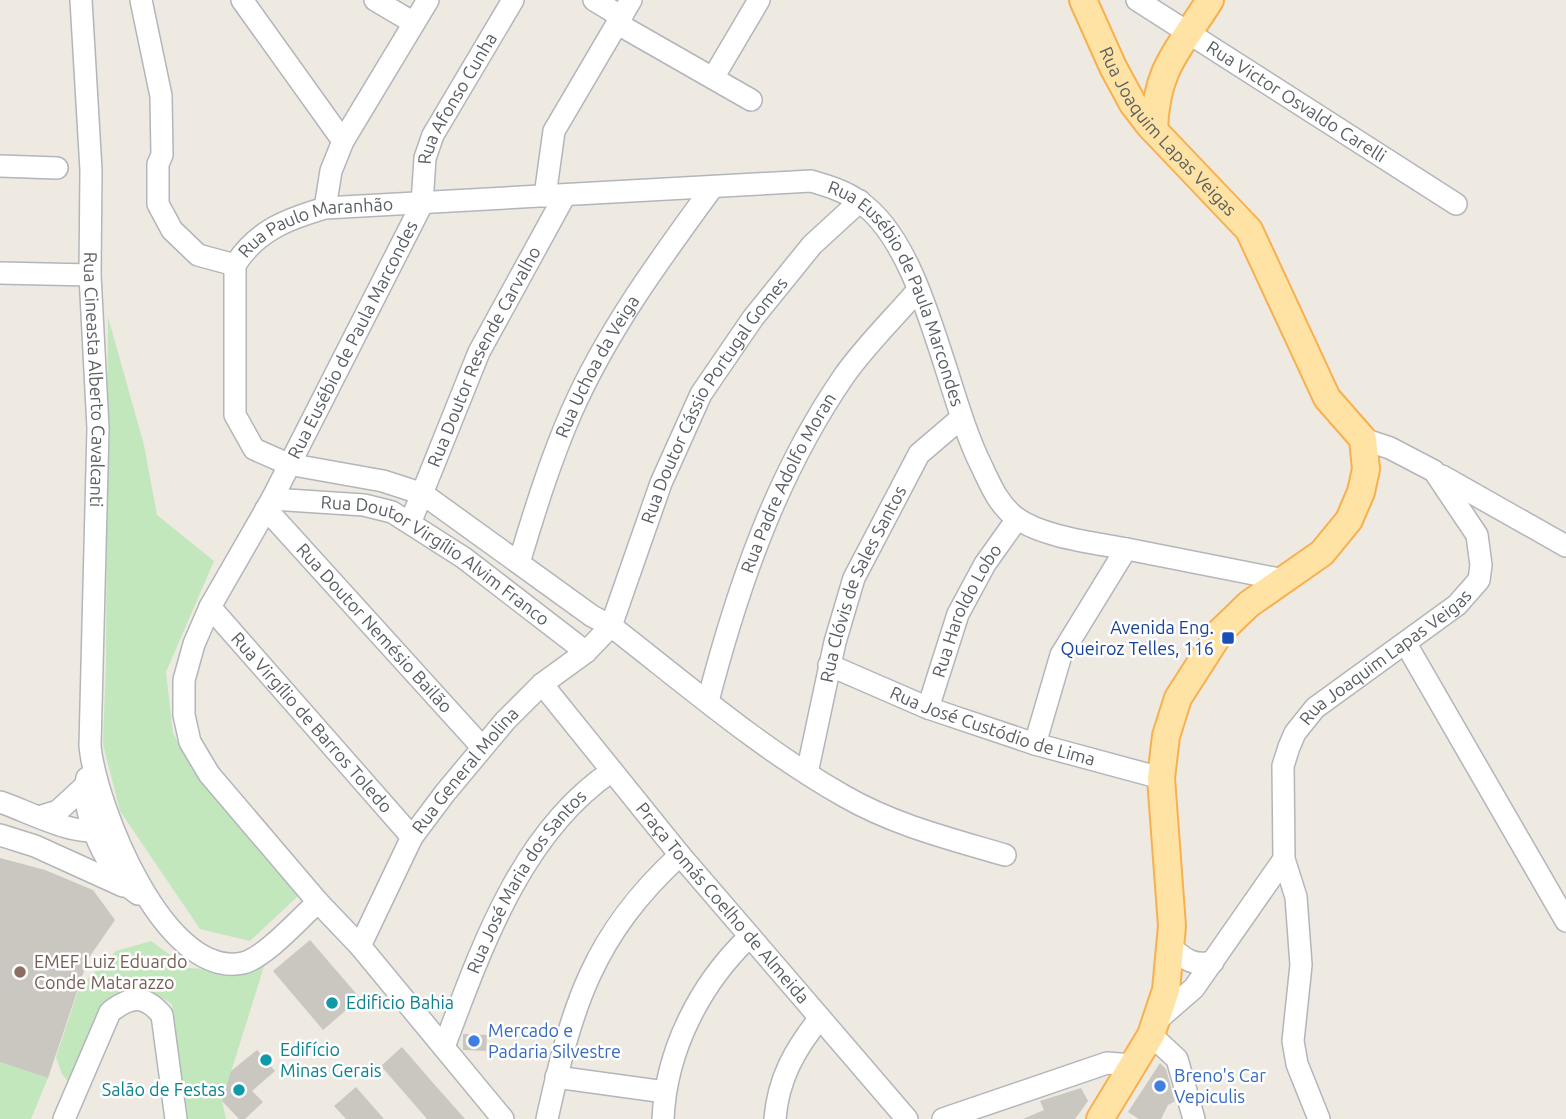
<svg xmlns="http://www.w3.org/2000/svg" width="1566" height="1119" font-family="Ubuntu,sans-serif">
  <rect width="100%" height="100%" fill="#eee9e1"/>
  <path fill="#c2e7bc" d="M108,317L144,445L157,515L214,561L166,672L173,733L192,768L298,896L250,941L200,929L120,811L103,744L106,661Z
    M151,941L188,968L238,971L264,966L222,1101L226,1119H188L172,1004C145,987 140,985 110,997L70,1084L62,1074L56,1057L79,988L116,951Z
    M0,1062L48,1078L31,1119H0Z"/>
  <path fill="#cac6c0" d="M0,858L45,870L93,890L115,920L88,959L48,1078L0,1062Z
    M310,940L360,998L323,1030L273,971Z
    M463,1034L487,1035L486,1051L463,1050Z
    M402,1047L434,1084L465,1119H427L381,1066Z
    M257,1050L275,1071L252,1091L263,1102L245,1119H239L222,1101L231,1071Z
    M1160,1063L1166,1069L1175,1101L1168,1105L1161,1119H1139L1128,1112Z
    M356,1087L384,1119H346L334,1106Z
    M1081,1088L1088,1101L1075,1119H1023L1044,1110L1040,1101Z"/>
  <g fill="none" stroke-linecap="round" stroke-linejoin="round">
    <g stroke="#b2b6ba" stroke-width="24">
      <g id="minor">
        <path id="s1" d="M81,0L91,170L90,275L98,428L90,746C96,806 164,980 243,963C265,958 301,917 318,902"/>
        <path d="M141,0L161,96L162,155L158,164V204L172,230L198,255L235,265"/>
        <path d="M242,0L343,141"/>
        <path d="M375,0L414,23"/>
        <path d="M594,0L622,17"/>
        <path id="s2" d="M1137,0L1456,204"/>
        <path d="M618,24L751,100"/>
        <path d="M713,78L759,0"/>
        <path d="M0,166L57,168"/>
        <path d="M545,196L554,131L631,0"/>
        <path d="M325,208L331,171L343,141L428,0"/>
        <path d="M0,273L90,275"/>
        <path d="M1442,476L1566,546"/>
        <path id="s3" d="M272,499L364,505L392,512L464,558L586,652"/>
        <path id="s4" d="M266,509L482,747"/>
        <path id="s5" d="M411,521L479,352L565,195"/>
        <path id="s6" d="M519,563C534,513 550,461 571,413C607,331 660,259 712,188"/>
        <path id="s7" d="M210,607L412,837"/>
        <path d="M1406,644L1566,921"/>
        <path id="s8" d="M829,665L928,708L1035,744L1161,778"/>
        <path id="s9" d="M542,684L680,855L907,1119"/>
        <path id="s10" d="M708,701C738,586 776,475 844,376C865,346 893,319 917,291"/>
        <path id="s11" d="M928,708L958,614L985,564L1017,519"/>
        <path d="M1035,744L1061,655L1126,549"/>
        <path id="s12" d="M807,773L835,642L854,578L919,454L960,419"/>
        <path d="M87,778C79,812 108,875 138,894"/>
        <path d="M0,802C30,812 71,836 103,830"/>
        <path d="M42,816L58,811L85,786"/>
        <path d="M0,835L35,846L123,886"/>
        <path id="s13" d="M1005,855C951,839 894,825 844,796C761,749 687,685 611,626L592,616L423,494L383,481L288,464L254,449L235,415V265C257,230 288,219 325,208L811,181C828,186 845,191 860,202C925,247 945,393 981,465C990,484 998,504 1015,517C1041,537 1096,543 1127,549C1180,559 1232,570 1284,580"/>
        <path id="s14" d="M360,946L412,837L445,793L505,721L542,684L586,652L611,626L661,483L701,394L753,318L812,245L860,201"/>
        <path d="M1171,947C1185,960 1194,966 1213,962"/>
        <path d="M1155,1022L1194,988L1284,859"/>
        <path d="M1151,1035L1177,1059L1194,1119"/>
        <path id="s15" d="M444,1047C481,949 521,832 612,771"/>
        <path d="M556,1077L665,1092"/>
        <path d="M64,1119L110,1012C131,996 144,994 162,1015L176,1119"/>
        <path id="s16" d="M503,1119L360,946L318,902L209,774L190,742L184,715V680L194,644L210,607L272,499L422,204L425,158L433,135L513,0"/>
        <path d="M547,1119C572,1006 592,936 680,855"/>
        <path d="M663,1119C666,1050 700,984 749,937"/>
        <path d="M775,1119C778,1079 795,1049 820,1018"/>
        <path d="M943,1119L1107,1063L1133,1065"/>
        <path id="s17" d="M1319,1119L1297,1064L1293,1041L1301,965L1296,897L1284,859L1283,766L1289,747L1295,733L1315,708L1457,605L1479,580L1481,565L1477,535L1434,471L1390,448L1363,439"/>
      </g>
    </g>
    <g stroke="#f8b04f" stroke-width="30">
      <g id="major">
        <path id="s18" d="M1083,0L1113,67L1133,104L1150,126L1249,230L1327,398L1363,439L1366,469L1361,492L1349,520L1322,553L1249,604L1221,631L1178,698L1166,736L1161,778L1172,926L1166,990L1151,1035L1100,1119"/>
        <path d="M1154,130C1156,67 1179,50 1210,0"/>
      </g>
    </g>
    <use href="#minor" stroke="#fff" stroke-width="21"/>
    <use href="#major" stroke="#ffe3a5" stroke-width="26"/>
  </g>
  <rect fill="#1a4fb4" stroke="#fff" stroke-width="2.5" x="1221" y="631" width="14" height="14" rx="3.5"/>
  <circle fill="#8d6e63" stroke="#fff" stroke-width="2.5" cx="20" cy="972" r="7"/>
  <g fill="#0f9aa8" stroke="#fff" stroke-width="2.5">
    <circle cx="332" cy="1003" r="7"/>
    <circle cx="266" cy="1060" r="7"/>
    <circle cx="239" cy="1090" r="7"/>
  </g>
  <g fill="#3f7fe0" stroke="#fff" stroke-width="2.5">
    <circle cx="474" cy="1041" r="7"/>
    <circle cx="1160" cy="1086" r="7"/>
  </g>
  <g text-anchor="middle" stroke-width="5" stroke-linejoin="round" paint-order="stroke">
    <g font-size="18" fill="#5a5f63" stroke="#fff">
      <text dy="6" stroke="none"><textPath href="#s16" startOffset="1200">Rua Afonso Cunha</textPath></text>
      <text dy="6" stroke="none"><textPath href="#s2" startOffset="189">Rua Victor Osvaldo Carelli</textPath></text>
      <text dy="6" stroke="none"><textPath href="#s18" startOffset="158">Rua Joaquim Lapas Veigas</textPath></text>
      <text dy="6" stroke="none"><textPath href="#s13" startOffset="1150">Rua Paulo Maranhão</textPath></text>
      <text dy="6" stroke="none"><textPath href="#s13" startOffset="1802">Rua Eusébio de Paula Marcondes</textPath></text>
      <text dy="6" stroke="none"><textPath href="#s16" startOffset="934">Rua Eusébio de Paula Marcondes</textPath></text>
      <text dy="6" stroke="none"><textPath href="#s5" startOffset="180">Rua Doutor Resende Carvalho</textPath></text>
      <text dy="6" stroke="none"><textPath href="#s6" startOffset="212">Rua Uchoa da Veiga</textPath></text>
      <text dy="6" stroke="none"><textPath href="#s1" startOffset="380">Rua Cineasta Alberto Cavalcanti</textPath></text>
      <text dy="6" stroke="none"><textPath href="#s14" startOffset="662">Rua Doutor Cássio Portugal Gomes</textPath></text>
      <text dy="6" stroke="none"><textPath href="#s10" startOffset="233">Rua Padre Adolfo Moran</textPath></text>
      <text dy="6" stroke="none"><textPath href="#s3" startOffset="180">Rua Doutor Virgílio Alvim Franco</textPath></text>
      <text dy="6" stroke="none"><textPath href="#s12" startOffset="198">Rua Clóvis de Sales Santos</textPath></text>
      <text dy="6" stroke="none"><textPath href="#s11" startOffset="105">Rua Haroldo Lobo</textPath></text>
      <text dy="6" stroke="none"><textPath href="#s4" startOffset="161">Rua Doutor Nemésio Bailão</textPath></text>
      <text dy="6" stroke="none"><textPath href="#s17" startOffset="514">Rua Joaquim Lapas Veigas</textPath></text>
      <text dy="6" stroke="none"><textPath href="#s7" startOffset="154">Rua Virgílio de Barros Toledo</textPath></text>
      <text dy="6" stroke="none"><textPath href="#s8" startOffset="175">Rua José Custódio de Lima</textPath></text>
      <text dy="6" stroke="none"><textPath href="#s14" startOffset="206">Rua General Molina</textPath></text>
      <text dy="6" stroke="none"><textPath href="#s15" startOffset="186">Rua José Maria dos Santos</textPath></text>
      <text dy="6" stroke="none"><textPath href="#s9" startOffset="284">Praça Tomás Coelho de Almeida</textPath></text>
    </g>
    <g font-size="18" fill="#164399" stroke="#fff" text-anchor="end">
      <text x="1214" y="634">Avenida Eng.<tspan x="1214" dy="21">Queiroz Telles, 116</tspan></text>
    </g>
    <g font-size="18" fill="#785e54" stroke="#fff" text-anchor="start">
      <text x="34" y="968">EMEF Luiz Eduardo<tspan x="34" dy="21">Conde Matarazzo</tspan></text>
    </g>
    <g font-size="18" fill="#0d838f" stroke="#fff" text-anchor="start">
      <text x="346" y="1009">Edificio Bahia</text>
      <text x="280" y="1056">Edifício<tspan x="280" dy="21">Minas Gerais</tspan></text>
      <text x="225" y="1096" text-anchor="end">Salão de Festas</text>
    </g>
    <g font-size="18" fill="#366cbe" stroke="#fff" text-anchor="start">
      <text x="488" y="1037">Mercado e<tspan x="488" dy="21">Padaria Silvestre</tspan></text>
      <text x="1174" y="1082">Breno's Car<tspan x="1174" dy="21">Vepiculis</tspan></text>
    </g>
  </g>
</svg>
